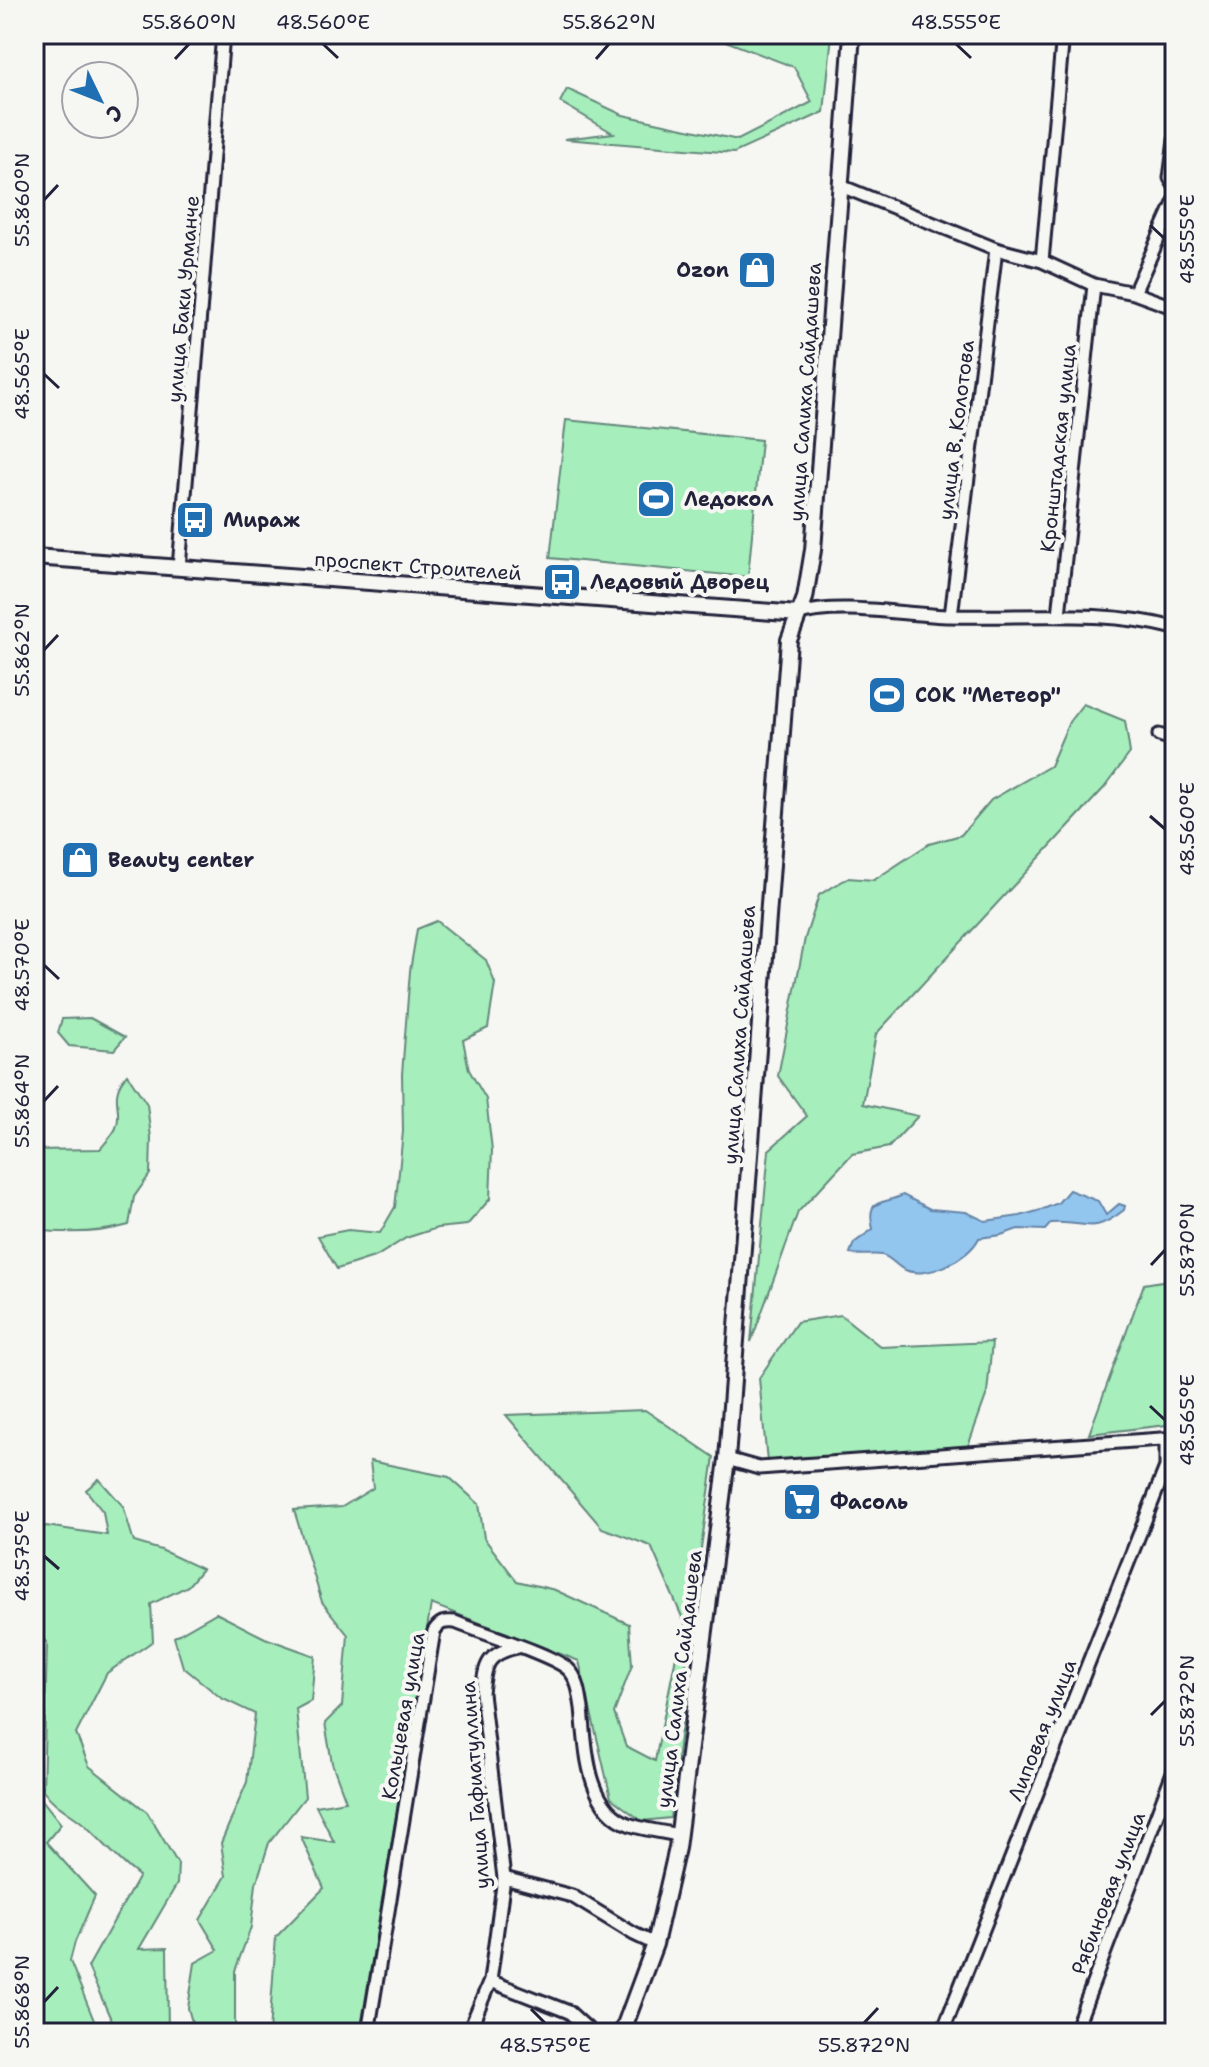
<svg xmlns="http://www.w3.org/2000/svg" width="1209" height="2067" font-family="'Shantell Sans',sans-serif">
  <rect width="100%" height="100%" fill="#f6f6f2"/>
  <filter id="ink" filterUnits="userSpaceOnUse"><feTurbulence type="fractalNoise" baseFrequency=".0125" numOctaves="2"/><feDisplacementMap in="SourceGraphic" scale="16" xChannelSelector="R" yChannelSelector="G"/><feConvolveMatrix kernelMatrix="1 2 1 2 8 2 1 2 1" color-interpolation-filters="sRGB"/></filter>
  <g filter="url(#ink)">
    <path fill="#a6eebb" stroke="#64887b" stroke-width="2" d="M707,34H832L824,112L734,153L564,139L613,133L560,102L567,89L623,115L738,140L812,102L794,67Z
      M566,420L761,440L748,577L550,558Z
      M1083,704L1125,721L1130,753L1104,788L876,1034L863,1104L918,1116L889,1147L852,1154L798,1212L751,1342L769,1150L807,1116L778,1076L805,938L819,895L848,878L874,880L929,844L961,835L991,800L1050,766L1069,722Z
      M437,921L486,960L495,983L488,1028L463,1040L469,1070L486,1099L492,1150L490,1199L467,1225L437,1228L406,1238L377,1256L337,1269L318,1236L348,1230L380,1233L395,1207L399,1172L403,1131L402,1074L410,971L417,929Z
      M90,1018L125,1037L114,1050L69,1046L58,1033L62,1019Z
      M127,1074L147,1104L151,1138L150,1174L134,1197L129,1225C97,1234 67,1234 34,1230V1150L100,1149C105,1143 113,1135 116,1128C124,1108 107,1097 127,1074Z
      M1168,1280L1175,1281V1424L1089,1434L1144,1284Z
      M841,1315L881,1347L992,1342L987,1393L968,1446L767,1462L759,1378L797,1322Z
      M645,1410L714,1457L689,1633L651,1546L602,1528L506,1415Z
      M370,1461L449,1477L479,1504L484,1538L517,1581L555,1590L629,1624L632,1665L614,1713L626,1746L655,1761L677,1651L689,1667L670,1818L642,1821L611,1798L579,1661L431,1604L360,2033H269L276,1937L324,1888L301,1837L334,1842L316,1806L346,1801L332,1763L325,1723L342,1706L348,1635L322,1602L294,1510L342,1507L373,1488Z
      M99,1479L123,1506L134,1542L161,1550L202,1569L188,1586L151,1604L153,1641L107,1673L76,1734L89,1766L147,1812L178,1864L177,1884L139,1949L167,1948L168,2033H117L88,1967L139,1876C119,1861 105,1844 87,1827C71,1812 57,1809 43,1790L47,1643L34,1629V1533L46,1526L107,1535L103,1512L86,1490Z
      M216,1613L265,1638L315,1656L311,1701L296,1709L305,1797L269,1843L256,1884L251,1927L235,1971V2033H195L188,2008L195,1963L218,1950L200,1920L226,1876L221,1843L247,1782L255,1714L221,1698L183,1667L174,1637Z
      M34,1638L42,1655L36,1792L61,1824L46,1842L95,1896L75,1942L70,1961L99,2033H34Z"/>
    <path fill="#92c6ef" stroke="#6584a7" stroke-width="2" d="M1069,1190L1098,1201L1106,1215L1119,1204L1125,1206L1124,1210C1090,1237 1086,1220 1051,1223L1045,1230L1018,1229L1001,1235L979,1238C969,1259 926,1281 903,1269C896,1265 890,1257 882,1255C871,1253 861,1257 850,1253L854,1243L873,1229C866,1198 879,1206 903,1195L930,1209L966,1212L985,1221L1020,1216L1041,1210L1058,1203Z"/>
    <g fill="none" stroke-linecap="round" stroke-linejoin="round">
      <g stroke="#22223b" stroke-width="17">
        <path id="minor" d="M1175,140L1170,178L1175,186
          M841,186L996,249L1042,261L1094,285L1134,293L1175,308
          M1042,261L1063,34
          M1134,293L1175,201
          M179,568L223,34
          M799,614C841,602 905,615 950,616C1025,618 1102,609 1175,628
          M1059,615L1094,285
          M951,616L996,249
          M1159,735L1175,740
          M727,1459L759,1468L1175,1438
          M504,1878L572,1896L634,1934L655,1944
          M490,1981L569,2012L592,2033
          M368,2033L434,1631C440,1622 444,1621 455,1622C479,1632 553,1655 568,1669C578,1678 580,1695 582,1708C586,1747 586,1810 631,1825C646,1830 663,1832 679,1835
          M468,2033L490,1981L504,1878L482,1693C485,1664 487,1653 518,1647
          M942,2033L1166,1467V1439
          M1079,2033L1078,2023L1175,1767"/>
      </g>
      <g stroke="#22223b" stroke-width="20">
        <path id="tertiary" d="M34,557L799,614
          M622,2033L655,1944L677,1848L727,1459L789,640L805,598L813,550L852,34"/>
      </g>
      <use href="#minor" stroke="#f6f6f2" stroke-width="11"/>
      <use href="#tertiary" stroke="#f6f6f2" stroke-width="14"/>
    </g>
  </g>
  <path fill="none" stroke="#22223b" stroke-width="3" d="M323,44L338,58M956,44L971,58M175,59L189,44M596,59L609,44M44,200L58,185M1150,225L1165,239M44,374L59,388M44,650L58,635M1150,816L1165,829M44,965L59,979M44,1101L58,1086M1151,1265L1165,1250M1150,1406L1165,1420M44,1556L59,1569M1151,1715L1165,1701M44,2002L58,1987M531,2009L545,2023M864,2023L878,2008"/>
  <defs>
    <g id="shop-square" transform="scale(2)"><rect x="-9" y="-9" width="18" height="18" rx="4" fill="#1f6fb2" stroke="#f6f6f2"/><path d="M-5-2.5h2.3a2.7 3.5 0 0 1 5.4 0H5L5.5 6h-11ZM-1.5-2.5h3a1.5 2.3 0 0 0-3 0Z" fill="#fff"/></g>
    <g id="stadium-square" transform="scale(2)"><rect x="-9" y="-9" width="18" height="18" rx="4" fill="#1f6fb2" stroke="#f6f6f2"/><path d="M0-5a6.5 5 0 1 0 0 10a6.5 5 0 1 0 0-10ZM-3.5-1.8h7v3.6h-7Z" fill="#fff"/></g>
    <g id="bus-square" transform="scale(2)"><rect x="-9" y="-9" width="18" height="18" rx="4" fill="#1f6fb2" stroke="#f6f6f2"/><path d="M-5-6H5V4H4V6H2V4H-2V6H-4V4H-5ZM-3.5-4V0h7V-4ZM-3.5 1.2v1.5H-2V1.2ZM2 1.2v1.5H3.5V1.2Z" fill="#fff"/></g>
    <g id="supermarket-square" transform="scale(2)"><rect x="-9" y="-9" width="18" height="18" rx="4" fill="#1f6fb2" stroke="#f6f6f2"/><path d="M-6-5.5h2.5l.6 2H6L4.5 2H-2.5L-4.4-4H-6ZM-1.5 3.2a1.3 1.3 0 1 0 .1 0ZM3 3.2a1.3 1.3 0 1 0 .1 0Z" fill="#fff"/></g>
  </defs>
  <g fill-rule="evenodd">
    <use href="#shop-square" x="757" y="270"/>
    <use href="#stadium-square" x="656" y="499"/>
    <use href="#bus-square" x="195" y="520"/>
    <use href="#bus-square" x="562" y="582"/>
    <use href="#stadium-square" x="887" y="695"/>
    <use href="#shop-square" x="80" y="860"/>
    <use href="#supermarket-square" x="802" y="1502"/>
  </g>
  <g text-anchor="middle" stroke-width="8" stroke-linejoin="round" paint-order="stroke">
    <g font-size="20" font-weight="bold" fill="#22223b" stroke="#f6f6f2" text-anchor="start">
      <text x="729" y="277" text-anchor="end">Ozon</text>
      <text x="684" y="506">Ледокол</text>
      <text x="223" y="527">Мираж</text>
      <text x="590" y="589">Ледовый Дворец</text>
      <text x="915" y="702">СОК "Метеор"</text>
      <text x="108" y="867">Beauty center</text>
      <text x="830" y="1509">Фасоль</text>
    </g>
    <g font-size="20" fill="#22223b" stroke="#f6f6f2">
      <text transform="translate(183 299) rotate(-85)" y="7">улица Баки Урманче</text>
      <text transform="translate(805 392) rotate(-86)" y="7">улица Салиха Сайдашева</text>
      <text transform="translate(956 430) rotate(-83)" y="7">улица В. Колотова</text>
      <text transform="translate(1058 448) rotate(-84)" y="7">Кронштадская улица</text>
      <text transform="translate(418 566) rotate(4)" y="7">проспект Строителей</text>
      <text transform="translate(739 1035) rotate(-86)" y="7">улица Салиха Сайдашева</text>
      <text transform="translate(679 1679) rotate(-83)" y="7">улица Салиха Сайдашева</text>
      <text transform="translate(403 1716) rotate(-80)" y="7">Кольцевая улица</text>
      <text transform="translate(1042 1730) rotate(-68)" y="7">Липовая улица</text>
      <text transform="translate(475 1785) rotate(-94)" y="7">улица Гафиатуллина</text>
      <text transform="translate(1108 1893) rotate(-69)" y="7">Рябиновая улица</text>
    </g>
  </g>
  <rect width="1209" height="2067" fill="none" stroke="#f6f6f2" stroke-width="88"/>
  <g transform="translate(100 100) rotate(133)"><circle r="38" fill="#f6f6f2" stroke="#a1a1a9" stroke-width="2"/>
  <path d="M0-6L14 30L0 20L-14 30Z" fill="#1f6fb2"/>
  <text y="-12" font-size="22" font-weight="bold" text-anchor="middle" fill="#22223b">С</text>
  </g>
  <rect x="44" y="44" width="1121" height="1979" fill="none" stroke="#22223b" stroke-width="3"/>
  <g font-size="20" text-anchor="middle" fill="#22223b">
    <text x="189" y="29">55.860°N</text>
    <text x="323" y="29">48.560°E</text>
    <text x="609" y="29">55.862°N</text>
    <text x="956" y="29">48.555°E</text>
    <text transform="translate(22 200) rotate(-90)" y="7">55.860°N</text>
    <text transform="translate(1187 239) rotate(-90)" y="7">48.555°E</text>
    <text transform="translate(22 374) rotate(-90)" y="7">48.565°E</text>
    <text transform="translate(22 650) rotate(-90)" y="7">55.862°N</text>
    <text transform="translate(1187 829) rotate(-90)" y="7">48.560°E</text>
    <text transform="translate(22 965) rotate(-90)" y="7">48.570°E</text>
    <text transform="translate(22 1101) rotate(-90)" y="7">55.864°N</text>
    <text transform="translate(1187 1250) rotate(-90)" y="7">55.870°N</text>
    <text transform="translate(1187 1420) rotate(-90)" y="7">48.565°E</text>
    <text transform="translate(22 1556) rotate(-90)" y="7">48.575°E</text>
    <text transform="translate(1187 1701) rotate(-90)" y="7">55.872°N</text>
    <text transform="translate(22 2002) rotate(-90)" y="7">55.868°N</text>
    <text x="545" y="2052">48.575°E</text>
    <text x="864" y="2052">55.872°N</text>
  </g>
</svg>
